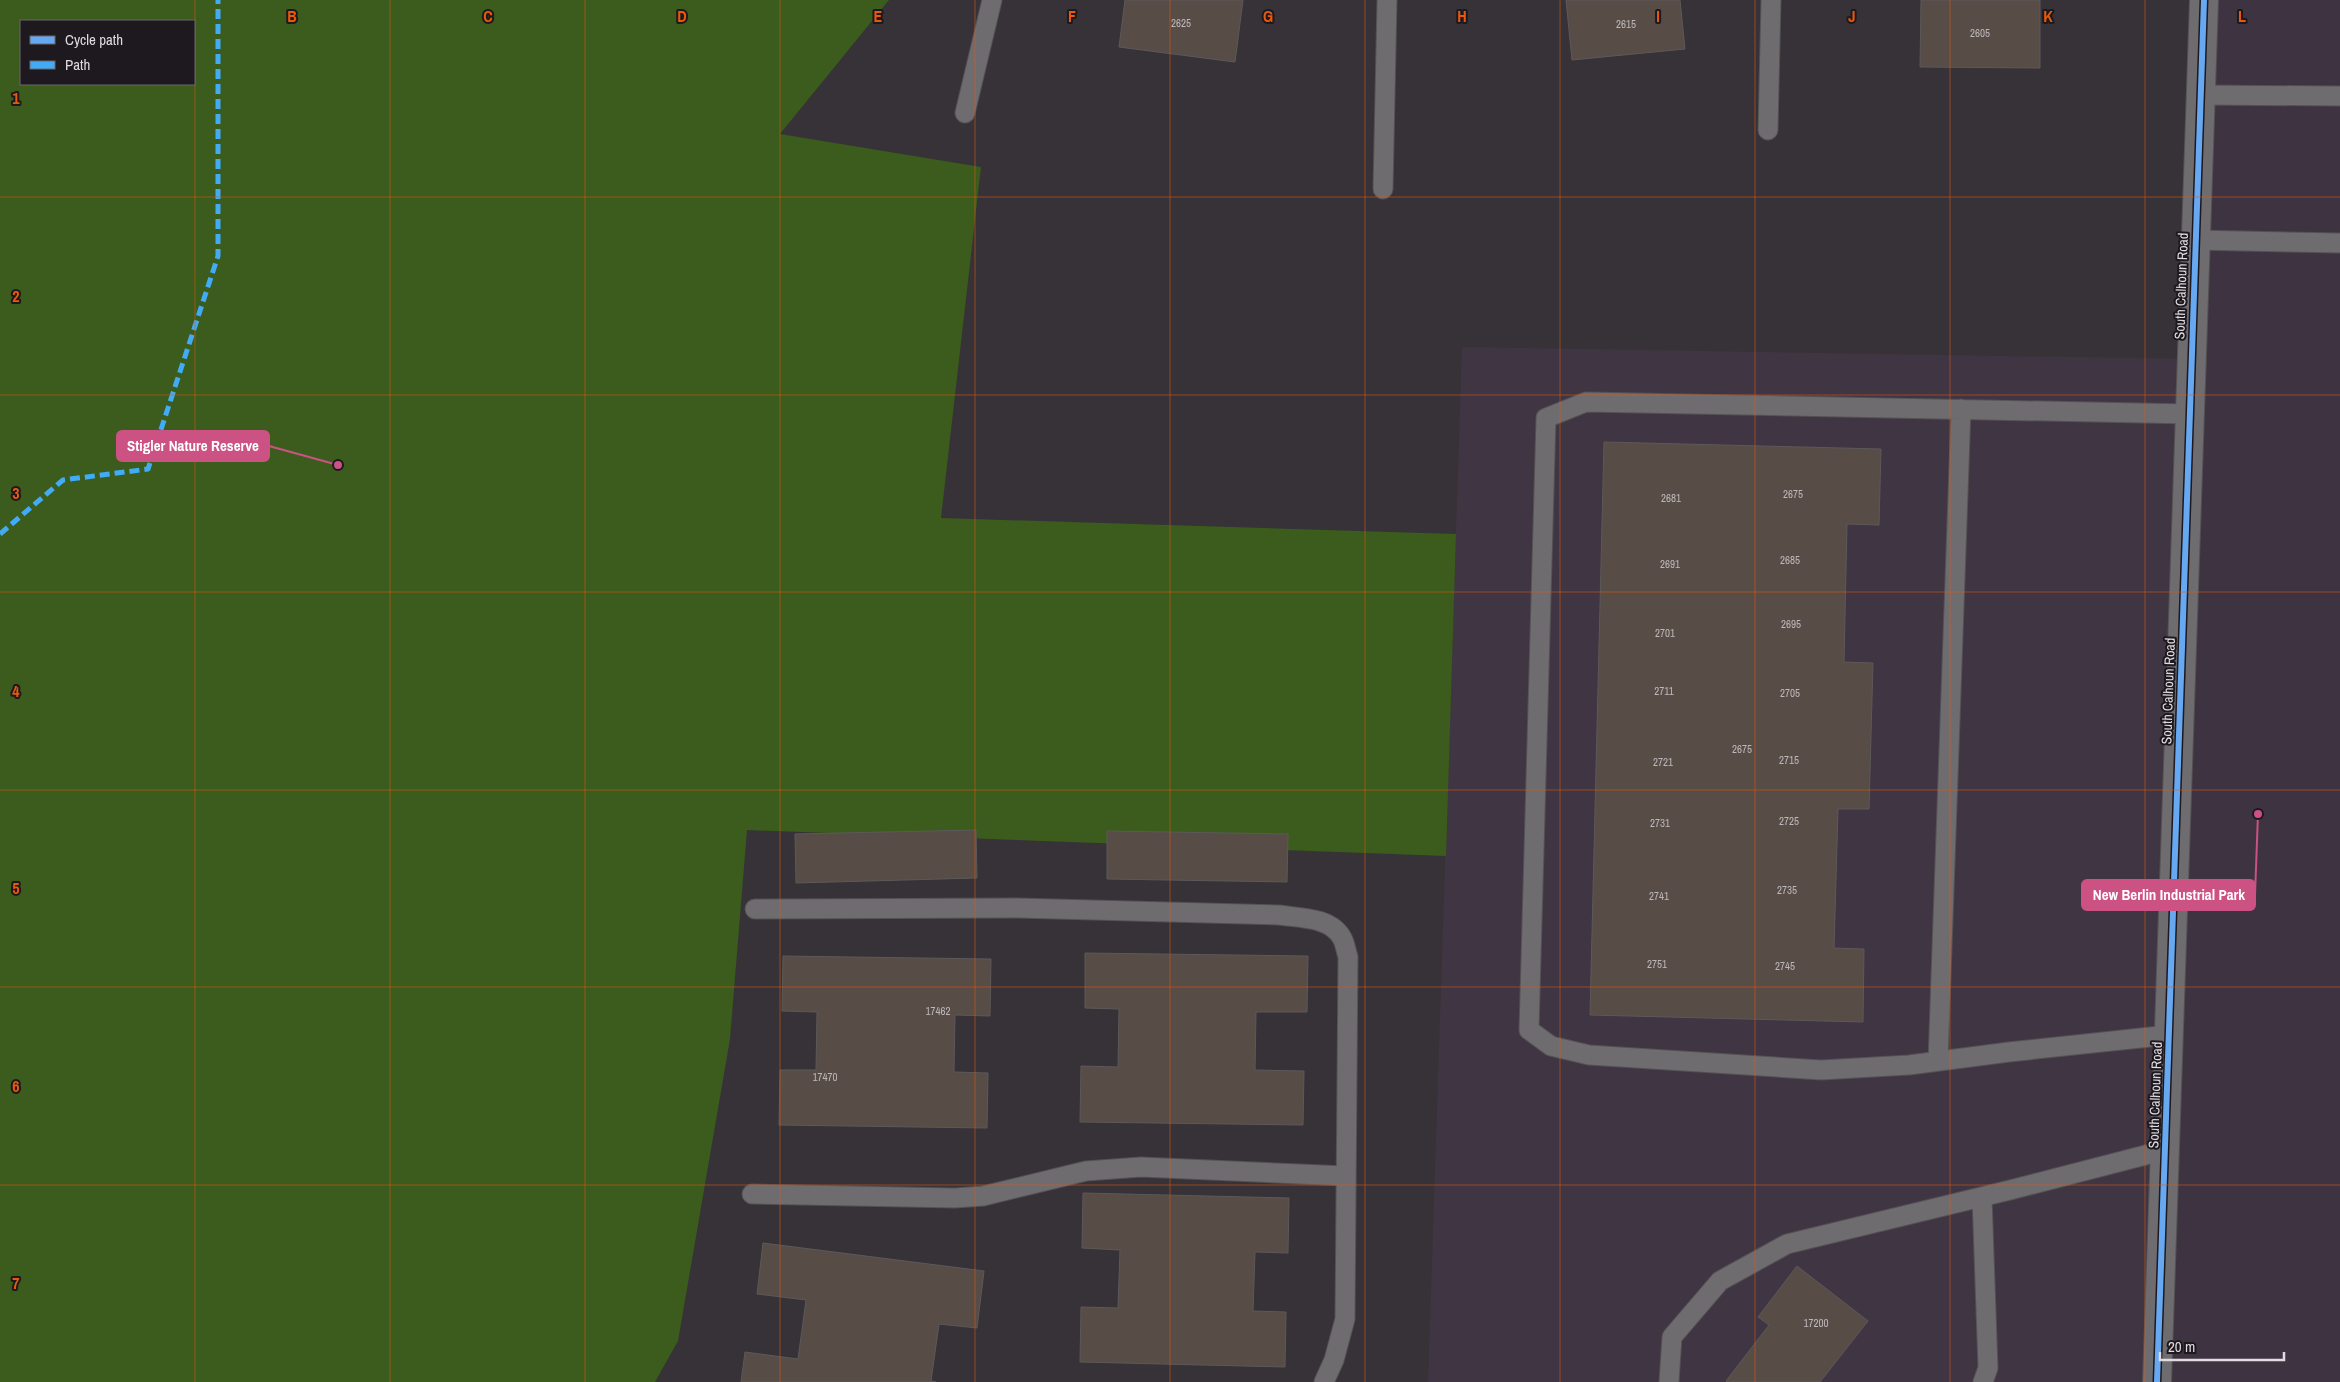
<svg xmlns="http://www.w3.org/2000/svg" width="2340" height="1382" font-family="'Archivo Narrow',sans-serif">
  <rect width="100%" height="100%" fill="#363237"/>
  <path fill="#403542" d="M1462,347L2192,359L2157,1382H1428Z"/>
  <path fill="#3e3441" d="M2204,0H2340V1382H2157Z"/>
  <path fill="#3b5c1c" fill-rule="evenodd" d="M0,0H889L780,134L981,167L941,518L1456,534L1446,856L747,830L730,1039L678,1341L655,1382H0ZM21,21H194V84H21Z"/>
  <path fill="#574c46" stroke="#5d595a" d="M1125,0H1243L1235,62L1119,47Z
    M1566,0H1680L1685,49L1572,60Z
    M1921,0H2040V68L1920,67Z
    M1604,442L1881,449L1879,525L1847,524L1844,662L1873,663L1869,809H1838L1834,948L1864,949L1863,1022L1590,1015Z
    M976,830L977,878L796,883L795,834Z
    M1107,831L1288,834L1287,882L1107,879Z
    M1085,953L1308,956L1307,1012H1256L1255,1070L1304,1071L1303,1125L1080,1122L1081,1066L1118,1067L1119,1009L1085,1008Z
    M783,956L991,959L990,1016L955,1015L954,1072L988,1073L987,1128L779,1125L780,1070H816L817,1012L782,1011Z
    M1083,1193L1289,1198L1288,1253L1255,1252L1253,1311L1286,1312L1285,1367L1080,1362L1081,1307L1118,1308L1120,1250L1082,1248Z
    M763,1243L984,1271L977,1328L939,1324L931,1381L936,1382H741L745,1352L798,1359L806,1300L757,1294Z
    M1797,1266L1868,1321L1820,1382H1727L1726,1381L1769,1325L1758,1317Z"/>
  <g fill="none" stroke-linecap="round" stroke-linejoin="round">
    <g stroke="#545155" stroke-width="21">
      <path id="service" d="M2201,95L2340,96
        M965,113L992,0
        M1768,130L1771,0
        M1383,189L1387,0
        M2195,240L2340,243
        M755,909L1017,908L1279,915C1300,918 1331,917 1342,938C1345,943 1346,951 1348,957L1345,1319L1334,1360L1324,1382
        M2169,1035L2009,1052L1909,1065L1821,1070L1589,1055L1551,1046L1529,1030L1546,418L1586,402L2190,414
        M1938,1061L1961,409
        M752,1194L955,1198L983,1196L1086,1171L1141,1167L1346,1176
        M1982,1197L1988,1368L1983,1382
        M1669,1382L1672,1337L1720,1281L1787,1244L2010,1190L2165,1150"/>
    </g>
    <g stroke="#545155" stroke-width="30">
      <path id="tertiary" d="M2157,1382L2204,0"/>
    </g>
    <use href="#service" stroke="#6f6c6f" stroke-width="19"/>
    <use href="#tertiary" stroke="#6f6c6f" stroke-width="28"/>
    <path stroke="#42abf6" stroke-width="5" stroke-dasharray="10 5" stroke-linecap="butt" d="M0,534L63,480L148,469L218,256V0"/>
    <g stroke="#1d191e" stroke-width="9">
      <path id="cycleway" d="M2157,1382L2204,0"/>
    </g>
    <use href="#cycleway" stroke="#66a8f1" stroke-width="6"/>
  </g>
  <path fill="none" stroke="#e8590c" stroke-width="1" stroke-opacity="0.55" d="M195,0V1382M390,0V1382M585,0V1382M780,0V1382M975,0V1382M1170,0V1382M1365,0V1382M1560,0V1382M1755,0V1382M1950,0V1382M2145,0V1382M0,197H2340M0,395H2340M0,592H2340M0,790H2340M0,987H2340M0,1185H2340"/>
  <g text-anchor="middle" stroke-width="4" stroke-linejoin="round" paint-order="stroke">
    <g font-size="11" fill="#bdb7ba">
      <text x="1181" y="27">2625</text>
      <text x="1626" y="28">2615</text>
      <text x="1980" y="37">2605</text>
      <text x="1793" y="498">2675</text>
      <text x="1671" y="502">2681</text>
      <text x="1790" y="564">2685</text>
      <text x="1670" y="568">2691</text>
      <text x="1791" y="628">2695</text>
      <text x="1665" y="637">2701</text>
      <text x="1664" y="695">2711</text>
      <text x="1790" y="697">2705</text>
      <text x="1742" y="753">2675</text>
      <text x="1789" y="764">2715</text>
      <text x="1663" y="766">2721</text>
      <text x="1789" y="825">2725</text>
      <text x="1660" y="827">2731</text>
      <text x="1787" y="894">2735</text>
      <text x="1659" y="900">2741</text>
      <text x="1657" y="968">2751</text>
      <text x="1785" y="970">2745</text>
      <text x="938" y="1015">17462</text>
      <text x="825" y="1081">17470</text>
      <text x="1816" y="1327">17200</text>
    </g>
    <g font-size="14" fill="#dfdbe1" stroke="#1d191e">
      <text transform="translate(2181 286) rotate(-88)" y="5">South Calhoun Road</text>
      <text transform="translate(2168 691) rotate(-88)" y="5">South Calhoun Road</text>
      <text transform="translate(2155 1095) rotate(-88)" y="5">South Calhoun Road</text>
    </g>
  </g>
  <g font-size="16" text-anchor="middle" font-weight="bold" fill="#e8590c" stroke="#1d191e" stroke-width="4" stroke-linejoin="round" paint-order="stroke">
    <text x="292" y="22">B</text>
    <text x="488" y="22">C</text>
    <text x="682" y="22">D</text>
    <text x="878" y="22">E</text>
    <text x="1072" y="22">F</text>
    <text x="1268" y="22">G</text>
    <text x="1462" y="22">H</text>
    <text x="1658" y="22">I</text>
    <text x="1852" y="22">J</text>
    <text x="2048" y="22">K</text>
    <text x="2242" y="22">L</text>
    <text x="16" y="104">1</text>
    <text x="16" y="302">2</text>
    <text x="16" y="499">3</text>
    <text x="16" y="697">4</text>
    <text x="16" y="894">5</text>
    <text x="16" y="1092">6</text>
    <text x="16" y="1289">7</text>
  </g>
  <path fill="none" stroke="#cb5283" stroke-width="2" d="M338 465L269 446M2258 814L2255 895"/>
  <g fill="#cb5283" stroke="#1d191e" stroke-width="2">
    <circle cx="338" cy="465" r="5"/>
    <circle cx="2258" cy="814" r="5"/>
  </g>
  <g fill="#cb5283" stroke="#cb5283" stroke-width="2">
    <rect x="117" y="431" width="152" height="30" rx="5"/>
    <rect x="2082" y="880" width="173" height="30" rx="5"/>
  </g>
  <g font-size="15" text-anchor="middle" font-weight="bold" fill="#fff">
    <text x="193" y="451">Stigler Nature Reserve</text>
    <text x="2169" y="900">New Berlin Industrial Park</text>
  </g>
  <rect x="20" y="20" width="175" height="65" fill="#1d191e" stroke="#6b676c"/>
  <rect x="30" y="36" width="25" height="8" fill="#66a8f1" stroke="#6b676c"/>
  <text x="65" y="45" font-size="15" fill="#dfdbe1">Cycle path</text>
  <rect x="30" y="61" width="25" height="8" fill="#42abf6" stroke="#6b676c"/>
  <text x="65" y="70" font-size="15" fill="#dfdbe1">Path</text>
  <path d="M2160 1352v8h124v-8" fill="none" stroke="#dfdbe1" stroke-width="2.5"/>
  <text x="2168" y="1352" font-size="15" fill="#dfdbe1" stroke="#1d191e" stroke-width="4" paint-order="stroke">20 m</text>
</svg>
